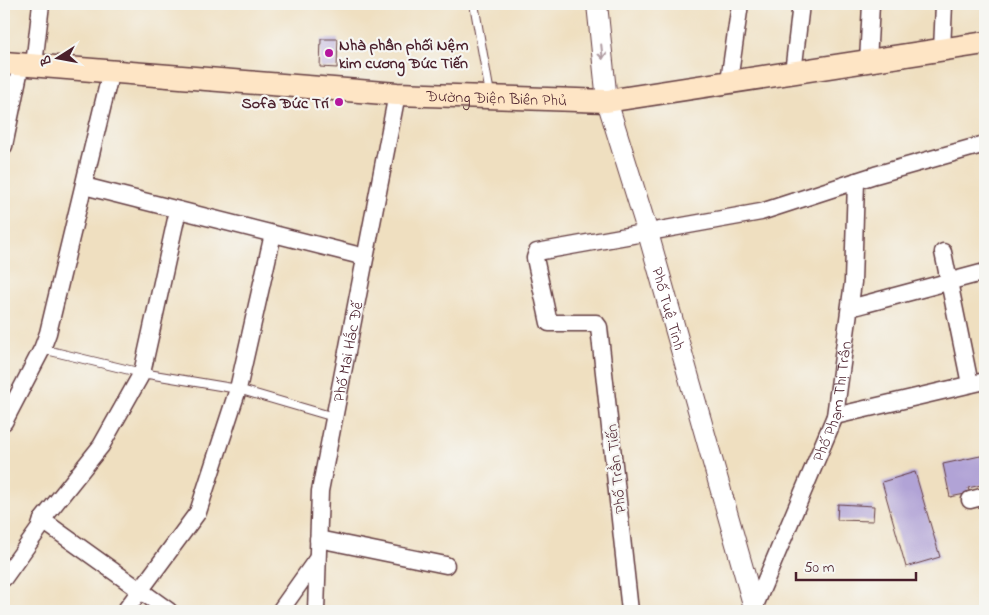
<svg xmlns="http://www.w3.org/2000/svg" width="989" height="615" font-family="'Indie Flower',sans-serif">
  <rect width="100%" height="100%" fill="#f6f6f2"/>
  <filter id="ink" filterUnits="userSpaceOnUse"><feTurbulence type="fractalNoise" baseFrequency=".02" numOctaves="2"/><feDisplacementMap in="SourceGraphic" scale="10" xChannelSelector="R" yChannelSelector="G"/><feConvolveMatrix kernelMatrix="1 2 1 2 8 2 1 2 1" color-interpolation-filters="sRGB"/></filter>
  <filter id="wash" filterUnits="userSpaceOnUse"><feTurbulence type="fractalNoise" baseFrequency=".0096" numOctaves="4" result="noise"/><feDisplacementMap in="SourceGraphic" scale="20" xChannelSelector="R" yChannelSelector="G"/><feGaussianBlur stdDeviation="1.12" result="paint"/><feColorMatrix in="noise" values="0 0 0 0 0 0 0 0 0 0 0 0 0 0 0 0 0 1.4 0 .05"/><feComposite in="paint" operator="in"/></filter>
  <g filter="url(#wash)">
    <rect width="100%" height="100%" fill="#efdfc0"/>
    <g id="blocks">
      <path fill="#b1a3d6" d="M321,39H338L337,68L320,67Z
        M985,455V484L968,488L970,493L950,497L943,464Z
        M915,472L940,557L906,567L882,482Z
        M838,504L874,506L873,521L837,520Z"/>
    </g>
  </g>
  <g filter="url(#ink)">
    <use href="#blocks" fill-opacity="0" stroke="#633c41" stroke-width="1"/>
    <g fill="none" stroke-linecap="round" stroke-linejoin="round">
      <g stroke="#633c41" stroke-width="10">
        <path id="service" d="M474,4L490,94
          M42,349L142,373L238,389L334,417"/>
      </g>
      <g stroke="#633c41" stroke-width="19">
        <g id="minor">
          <path d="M942,50L944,4"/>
          <path d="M868,62L871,4"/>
          <path d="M34,65L41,4"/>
          <path d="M793,73L801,4"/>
          <path d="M729,81L740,4"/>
          <path d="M4,146L21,64"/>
          <path d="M84,186L365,257"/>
          <path d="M943,252L970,384"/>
          <path d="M850,308L985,272"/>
          <path d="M835,416L985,381"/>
          <path d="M4,422L42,349L48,333L111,71"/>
          <path d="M970,500L985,496"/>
          <path d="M42,520L169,611"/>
          <path d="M318,539L446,565"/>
          <path d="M4,578L39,529L42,520L101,446L142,373L178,210"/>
          <path id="s1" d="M754,608L835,416L853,282L856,181"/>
          <path d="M125,611L198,512L238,389L273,234"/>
          <path d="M280,611L317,559"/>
          <path id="s2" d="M316,611L320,491L397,94"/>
          <path d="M630,611L599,327L596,323H549L535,258L537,252L761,212L875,175L985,144"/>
        </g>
      </g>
      <g stroke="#633c41" stroke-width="22">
        <g id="tertiary">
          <path id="s3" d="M597,4L607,101L648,233L755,611"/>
        </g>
      </g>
      <g stroke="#633c41" stroke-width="25">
        <g id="secondary">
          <path id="s4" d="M4,63L397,94L607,101L985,43"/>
        </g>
      </g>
      <use href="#service" stroke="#fff" stroke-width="8"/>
      <use href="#minor" stroke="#fff" stroke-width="16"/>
      <use href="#tertiary" stroke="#fff" stroke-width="20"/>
      <use href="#secondary" stroke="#fee5c5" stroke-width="22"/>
    </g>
    <defs><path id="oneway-shaft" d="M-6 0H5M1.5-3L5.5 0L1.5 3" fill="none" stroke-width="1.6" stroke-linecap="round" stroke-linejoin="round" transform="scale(1.25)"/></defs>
    <use stroke="#ae9aa0" href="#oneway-shaft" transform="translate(602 52) rotate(84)"/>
  </g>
  <g fill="#b5179e" stroke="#f6f6f2" stroke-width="2">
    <circle cx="329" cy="53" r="5"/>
    <circle cx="339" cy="102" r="5"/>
  </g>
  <g text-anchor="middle" stroke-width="4.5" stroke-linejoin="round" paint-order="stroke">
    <g font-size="16" font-weight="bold" fill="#4a1f2b" stroke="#f6f6f2" text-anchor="start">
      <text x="339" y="50">Nhà phân phối Nệm<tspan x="339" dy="18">kim cương Đức Tiến</tspan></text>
      <text x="329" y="108" text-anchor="end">Sofa Đức Trí</text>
    </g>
    <g font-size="16" fill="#4a1f2b" stroke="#f6f6f2">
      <text dy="6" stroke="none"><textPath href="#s4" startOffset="494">Đường Điện Biên Phủ</textPath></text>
      <text dy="6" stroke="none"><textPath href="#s3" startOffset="314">Phố Tuệ Tĩnh</textPath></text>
      <text dy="6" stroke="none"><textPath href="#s2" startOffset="262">Phố Mai Hắc Đế</textPath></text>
      <text dy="6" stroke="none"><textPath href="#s1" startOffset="222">Phố Phạm Thị Trân</textPath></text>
      <text transform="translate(615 469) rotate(-96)" y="6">Phố Trần Tiến</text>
    </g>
  </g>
  <rect width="989" height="615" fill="none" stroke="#f6f6f2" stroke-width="20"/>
  <g transform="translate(58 58) rotate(259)" stroke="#f6f6f2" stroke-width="4" paint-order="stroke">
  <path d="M0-4L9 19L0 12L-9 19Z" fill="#4a1f2b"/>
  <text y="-8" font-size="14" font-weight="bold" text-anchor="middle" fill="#4a1f2b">B</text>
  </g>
  <path d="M796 572v8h120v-8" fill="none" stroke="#4a1f2b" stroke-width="2.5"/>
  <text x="804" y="572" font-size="15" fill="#4a1f2b" stroke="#f6f6f2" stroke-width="4" paint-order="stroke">50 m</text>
</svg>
